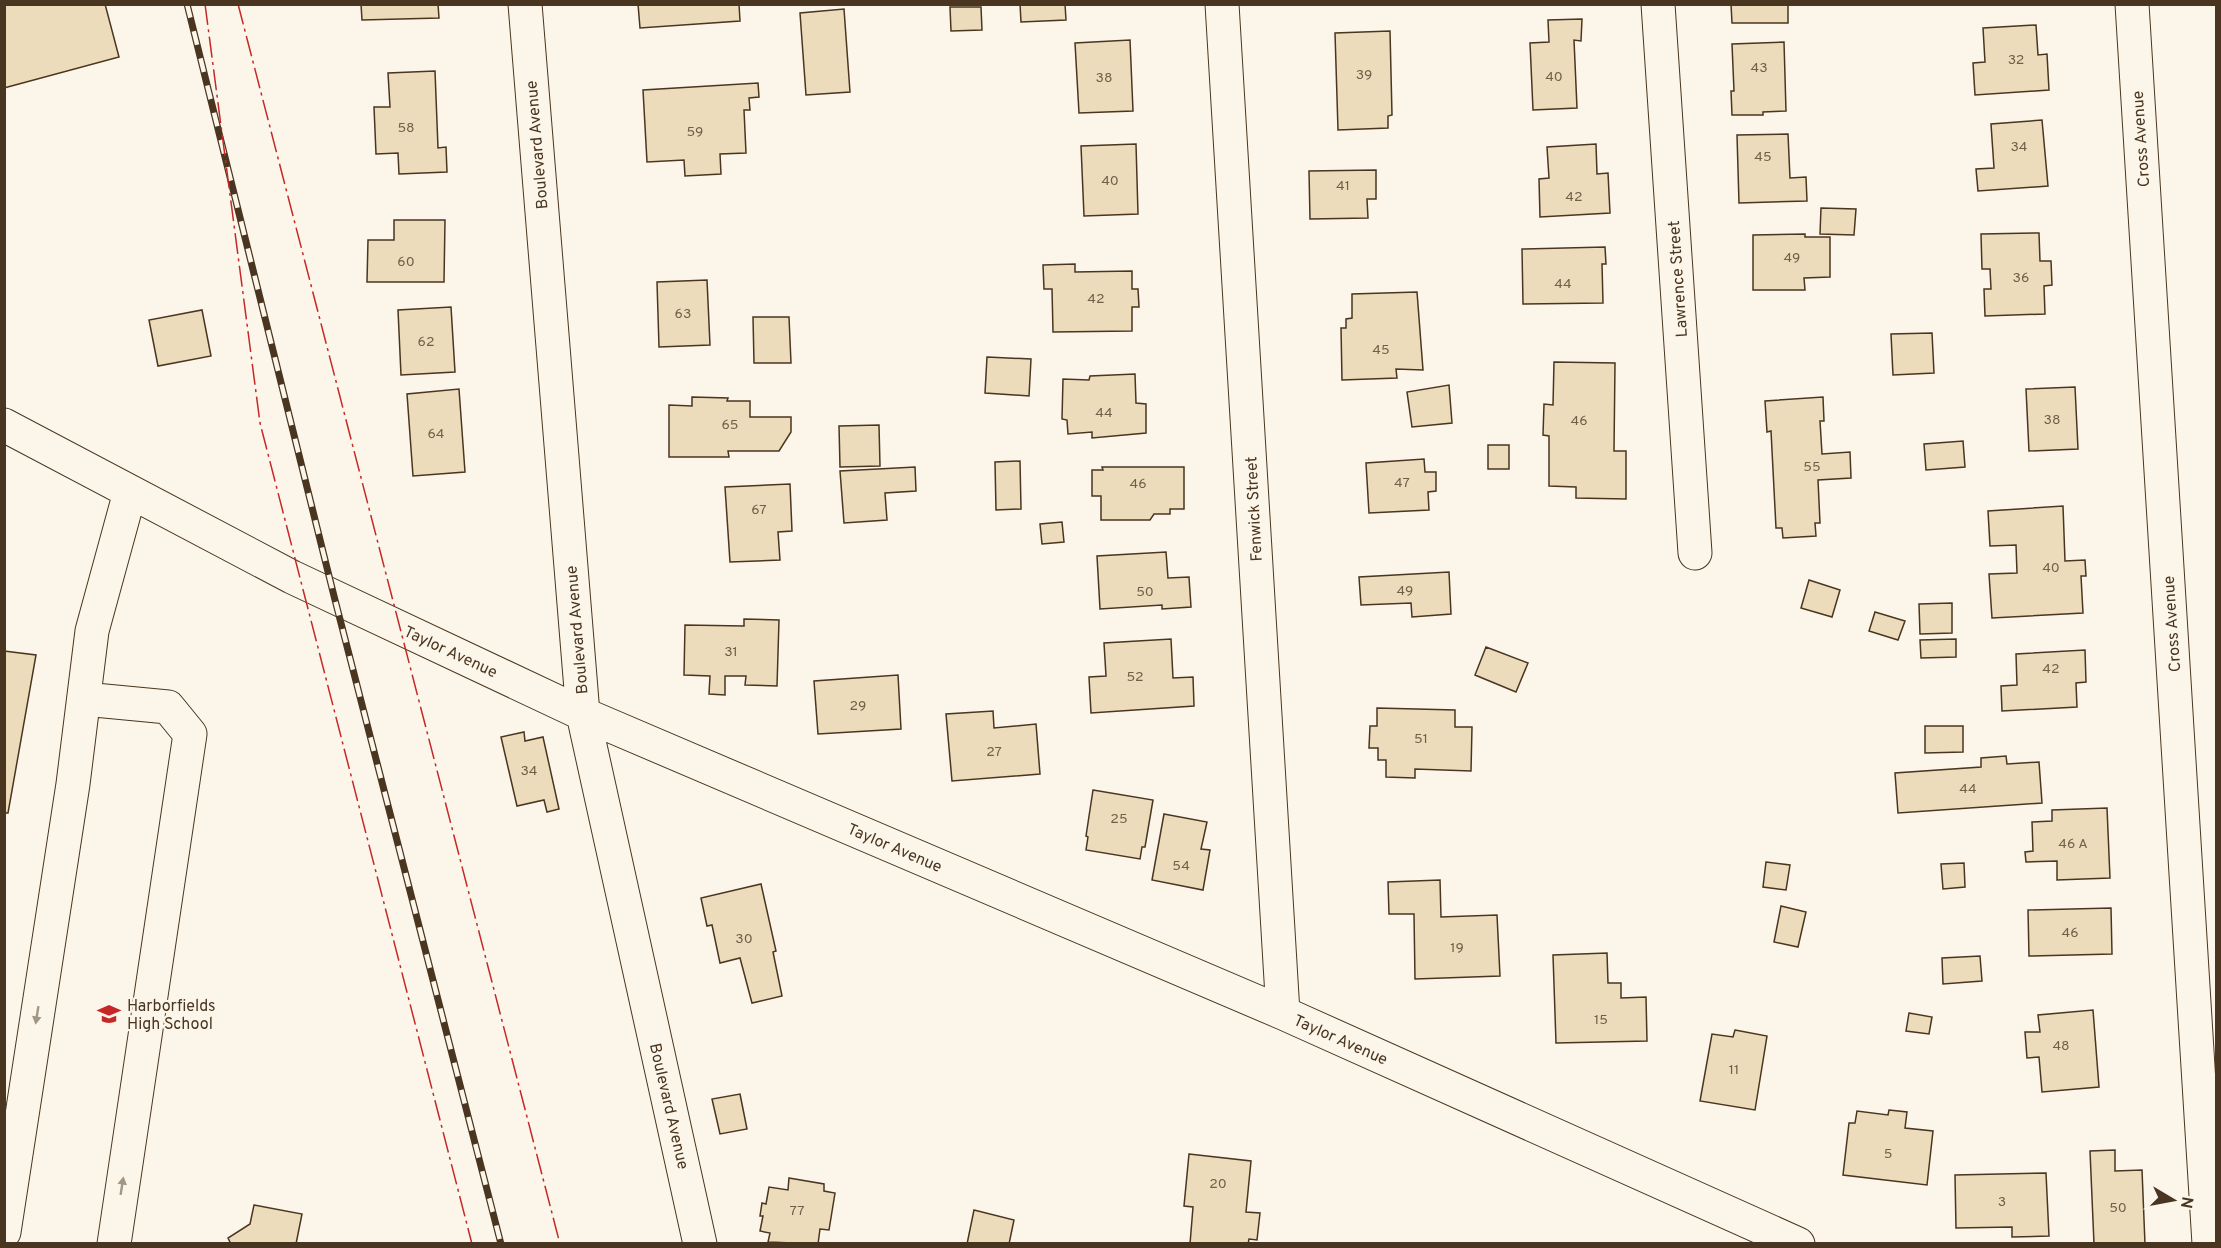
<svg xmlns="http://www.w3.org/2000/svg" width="2221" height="1248" font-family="Overpass,sans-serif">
  <rect width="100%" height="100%" fill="#fbf6e9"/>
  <path fill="#ecdcbc" stroke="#4a3520" stroke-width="1.5" d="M4,4H105L119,57L4,88Z
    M361,4H438L439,18L362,20Z
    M638,4H739L740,21L640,28Z
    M1020,4H1065L1066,20L1021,22Z
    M1731,4H1788V23H1732Z
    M950,7H981L982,30L951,31Z
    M844,9L850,92L806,95L800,13Z
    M1582,19L1581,41L1574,40L1577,108L1533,110L1530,43L1549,42L1548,20Z
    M2036,25L2038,55L2047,54L2049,90L1975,95L1973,63L1985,62L1983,28Z
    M1390,31L1392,115L1388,116V128L1338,130L1335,33Z
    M1130,40L1133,111L1079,113L1075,43Z
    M1784,42L1786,111L1763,112V115H1732L1731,91H1734L1732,44Z
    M435,71L438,148L446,147L447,172L399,174L398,153L376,154L374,107H390L388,73Z
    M758,83L759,97L749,98L750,110H744L746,153L720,154L721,174L685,176L684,160L647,162L643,90Z
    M2042,120L2048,186L1978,191L1976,169L1994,168L1991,124Z
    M1788,134L1790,178L1806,177L1807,201L1739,203L1737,135Z
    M1136,144L1138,214L1084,216L1081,146Z
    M1596,144L1597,174L1608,173L1610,213L1540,217L1539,179L1549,178L1547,147Z
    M1376,170V199H1367L1368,218L1310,219L1309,171Z
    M1821,208L1856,209L1854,235L1820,234Z
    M394,220H445L444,282H367L368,240H394Z
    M2039,233L2040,261H2051L2052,285L2044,286L2045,314L1985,316L1984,289H1991L1990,269H1982L1981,234Z
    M1805,234V237H1830V277L1804,278L1805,290H1753V235Z
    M1605,247L1606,264H1602L1603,303L1523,304L1522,249Z
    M1075,264V272L1132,271V289H1138L1139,307H1132V331L1053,332L1052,289H1044L1043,265Z
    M707,280L710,345L659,347L657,282Z
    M1417,292L1423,370L1396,369L1397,378L1342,380L1341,328H1346V319L1352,318V294Z
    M451,307L455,372L401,375L398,310Z
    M202,310L211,356L158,366L149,320Z
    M753,317H789L791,363H754Z
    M1932,333L1934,373L1893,375L1891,334Z
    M987,357L1031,359L1029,396L985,393Z
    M1554,362L1615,363L1614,451H1626V499L1576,498V487L1549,486V436L1543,435L1544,404L1553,405Z
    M1135,374L1136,403L1146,404V433L1092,438V432L1068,434L1067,420L1062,419L1063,379L1089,380L1090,376Z
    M1449,385L1452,423L1412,427L1407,392Z
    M2075,387L2078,449L2029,451L2026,389Z
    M459,389L465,472L413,476L407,394Z
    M692,397L728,398L727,401H750V417H791V432L779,451H728L729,457H669V405L692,406Z
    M1823,397L1824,421H1820L1822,454L1850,452L1851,478L1818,480L1820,523H1815L1816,536L1783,538L1782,528H1776L1771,431L1767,432L1765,401Z
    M879,425L880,466L840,467L839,426Z
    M1963,441L1965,467L1926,470L1924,444Z
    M1488,445H1509V469H1488Z
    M1424,459L1425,472H1436V491L1428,492L1429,510L1369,513L1366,463Z
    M1020,461L1021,509L996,510L995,462Z
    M915,467L916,491L885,493L887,520L844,523L840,471Z
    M1102,467H1184V509H1170V514H1154L1150,520H1101V496H1092V470H1103Z
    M790,484L792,531L778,532L780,560L730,562L725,487Z
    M2063,506L2065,561L2085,560L2086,576H2081L2083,613L1992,618L1989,574L2017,573L2016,545L1990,546L1988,511Z
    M1062,522L1064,542L1042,544L1040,524Z
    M1166,552L1168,578L1189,577L1191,607L1162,609V605L1100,609L1097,556Z
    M1449,572L1451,614L1412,617L1411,603L1361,605L1359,577Z
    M1809,580L1840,590L1832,617L1801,608Z
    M1952,603V633L1920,634L1919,604Z
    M1875,612L1905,621L1898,640L1869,631Z
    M744,619L779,620L777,686L745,685L746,676H725V695L709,694L710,676L684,675L685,625L744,626Z
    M1171,639L1173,678L1193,677L1194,706L1091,713L1089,677L1106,676L1104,643Z
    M1956,639V657L1921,658L1920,640Z
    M1486,647L1528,663L1516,692L1475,675Z
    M2085,650L2086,682L2076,683L2077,707L2002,711L2001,686L2017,685L2016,654Z
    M4,651L36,655L8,813H4Z
    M898,675L901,729L818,734L814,681Z
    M1377,708L1455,710V727H1472L1471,771L1415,769V778L1386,777V760H1378V748H1369L1370,726H1377Z
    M993,711L994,728L1036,724L1040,774L952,781L946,714Z
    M1925,726H1963V752L1925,753Z
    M524,732L525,741L543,737L559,809L547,812L544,800L517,806L501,737Z
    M2006,756L2007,764L2039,762L2042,803L1898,813L1895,773L1981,767V758Z
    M1093,790L1153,800L1145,847H1142L1140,859L1086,850L1088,837L1086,836Z
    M2107,808L2110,878L2057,880V861L2026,862L2025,852L2033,851L2032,822L2052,821V810Z
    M1164,814L1207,822L1201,849L1210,850L1203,890L1152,880Z
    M1766,862L1790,865L1786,890L1763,887Z
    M1964,863L1965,887L1943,889L1941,864Z
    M1440,880L1441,917L1497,915L1500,976L1415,979L1414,914H1389L1388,882Z
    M761,884L776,951L773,952L782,996L752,1003L740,958L720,963L712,925L707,926L701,898Z
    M1781,906L1806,912L1798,947L1774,942Z
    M2111,908L2112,954L2029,956L2028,910Z
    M1607,953L1608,983H1621V998L1646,997L1647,1041L1556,1043L1553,955Z
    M1980,956L1982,981L1943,984L1942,958Z
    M2093,1010L2099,1087L2042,1092L2039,1057L2027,1058L2025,1032H2040L2038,1015Z
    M1909,1013L1932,1017L1929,1034L1906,1031Z
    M1735,1030L1767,1036L1755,1110L1700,1101L1712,1034L1733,1037Z
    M740,1094L747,1129L720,1134L712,1099Z
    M1889,1110L1907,1112L1905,1128L1933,1131L1927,1185L1843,1175L1849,1123H1855L1857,1111L1888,1115Z
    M2115,1150V1171L2142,1170L2145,1244H2094L2090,1151Z
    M1189,1154L1251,1161L1246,1212L1260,1213L1257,1240L1249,1239L1248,1244H1190L1193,1207L1184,1206Z
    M2046,1173L2049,1236L2012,1237V1227L1956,1228L1955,1175Z
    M789,1178L824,1184V1191L835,1193L829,1230L820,1229L818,1244L768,1242L770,1233L760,1231L763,1216H760L762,1203L766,1204L769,1187L788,1190Z
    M254,1205L302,1214L296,1244H231L228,1238L250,1224Z
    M974,1210L1014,1220L1009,1244H967Z"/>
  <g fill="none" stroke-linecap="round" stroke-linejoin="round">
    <g stroke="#4a3520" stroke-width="35">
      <path id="minor" d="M525,4L583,714L700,1244
        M1222,4L1283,1013
        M1658,4L1695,553
        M2132,4L2209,1244
        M4,425L292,577L583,714L1283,1013L1798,1244
        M84,699L168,707L190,734L114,1244
        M4,1232L73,784L92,631L130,492"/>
    </g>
    <use href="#minor" stroke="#fbf6e9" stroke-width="33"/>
    <g stroke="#4a3520" stroke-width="7">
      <path id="rail" d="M187,4L334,596L501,1244"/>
    </g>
    <use href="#rail" stroke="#fbf6e9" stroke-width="4.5" stroke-dasharray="14" stroke-linecap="butt"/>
    <path stroke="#c62828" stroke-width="1.5" stroke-dasharray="21 4.5 3 4.5" stroke-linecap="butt" d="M205,4L260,423L472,1244
      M238,4L560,1244"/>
  </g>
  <defs><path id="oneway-solid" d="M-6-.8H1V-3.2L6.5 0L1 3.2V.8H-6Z" transform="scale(1.5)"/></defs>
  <g fill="#a29684">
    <use href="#oneway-solid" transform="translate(37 1015) rotate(99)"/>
    <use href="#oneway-solid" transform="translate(122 1186) rotate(-81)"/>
  </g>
  <defs>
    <g id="school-bare" transform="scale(1.8)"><path d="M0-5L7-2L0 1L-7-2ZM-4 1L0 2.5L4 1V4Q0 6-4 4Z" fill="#c62828" stroke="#fbf6e9" stroke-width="2.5" paint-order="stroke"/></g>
  </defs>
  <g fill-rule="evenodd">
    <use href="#school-bare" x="109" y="1014"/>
  </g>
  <g text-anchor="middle" stroke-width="4.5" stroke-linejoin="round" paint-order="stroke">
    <g font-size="14" fill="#725f47">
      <text x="2016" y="64">32</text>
      <text x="1759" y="72">43</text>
      <text x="1364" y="79">39</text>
      <text x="1554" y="81">40</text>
      <text x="1104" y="82">38</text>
      <text x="406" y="132">58</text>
      <text x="695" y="136">59</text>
      <text x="2019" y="151">34</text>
      <text x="1763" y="161">45</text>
      <text x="1110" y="185">40</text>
      <text x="1343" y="190">41</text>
      <text x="1574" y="201">42</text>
      <text x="1792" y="262">49</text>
      <text x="406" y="266">60</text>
      <text x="2021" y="282">36</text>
      <text x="1563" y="288">44</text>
      <text x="1096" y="303">42</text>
      <text x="683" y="318">63</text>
      <text x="426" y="346">62</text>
      <text x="1381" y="354">45</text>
      <text x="1104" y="417">44</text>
      <text x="2052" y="424">38</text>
      <text x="1579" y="425">46</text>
      <text x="730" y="429">65</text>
      <text x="436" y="438">64</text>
      <text x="1812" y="471">55</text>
      <text x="1402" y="487">47</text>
      <text x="1138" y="488">46</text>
      <text x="759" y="514">67</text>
      <text x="2051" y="572">40</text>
      <text x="1405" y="595">49</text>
      <text x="1145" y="596">50</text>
      <text x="731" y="656">31</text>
      <text x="2051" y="673">42</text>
      <text x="1135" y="681">52</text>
      <text x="858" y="710">29</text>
      <text x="1421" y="743">51</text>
      <text x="994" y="756">27</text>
      <text x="529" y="775">34</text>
      <text x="1968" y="793">44</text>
      <text x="1119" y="823">25</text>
      <text x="2073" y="848">46 A</text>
      <text x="1181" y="870">54</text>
      <text x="2070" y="937">46</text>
      <text x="744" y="943">30</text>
      <text x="1457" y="952">19</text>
      <text x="1601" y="1024">15</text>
      <text x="2061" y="1050">48</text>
      <text x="1734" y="1074">11</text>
      <text x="1888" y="1158">5</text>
      <text x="1218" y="1188">20</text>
      <text x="2002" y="1206">3</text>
      <text x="2118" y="1212">50</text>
      <text x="797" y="1215">77</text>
    </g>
    <g font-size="16" fill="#4a3520" stroke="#fbf6e9">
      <text transform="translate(2140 139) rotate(-94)" y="6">Cross Avenue</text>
      <text transform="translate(536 145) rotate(-95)" y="6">Boulevard Avenue</text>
      <text transform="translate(1677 279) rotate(-94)" y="6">Lawrence Street</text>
      <text transform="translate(1253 509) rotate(-93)" y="6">Fenwick Street</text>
      <text transform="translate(2171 624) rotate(-94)" y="6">Cross Avenue</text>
      <text transform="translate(576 630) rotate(-95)" y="6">Boulevard Avenue</text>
      <text transform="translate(451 651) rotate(25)" y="6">Taylor Avenue</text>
      <text transform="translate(895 847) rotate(23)" y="6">Taylor Avenue</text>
      <text transform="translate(1341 1039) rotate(24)" y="6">Taylor Avenue</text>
      <text transform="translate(670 1106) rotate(77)" y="6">Boulevard Avenue</text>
    </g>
    <g font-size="16" fill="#4a3520" stroke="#fbf6e9" text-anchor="start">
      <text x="127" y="1011">Harborfields<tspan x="127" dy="18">High School</tspan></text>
    </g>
  </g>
  <rect width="2221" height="1248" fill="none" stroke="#4a3520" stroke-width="12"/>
  <g transform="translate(2173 1200) rotate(100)" stroke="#fbf6e9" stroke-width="4.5" paint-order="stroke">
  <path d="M0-4.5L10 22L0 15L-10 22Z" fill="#4a3520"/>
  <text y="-9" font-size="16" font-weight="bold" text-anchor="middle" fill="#4a3520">N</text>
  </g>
</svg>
